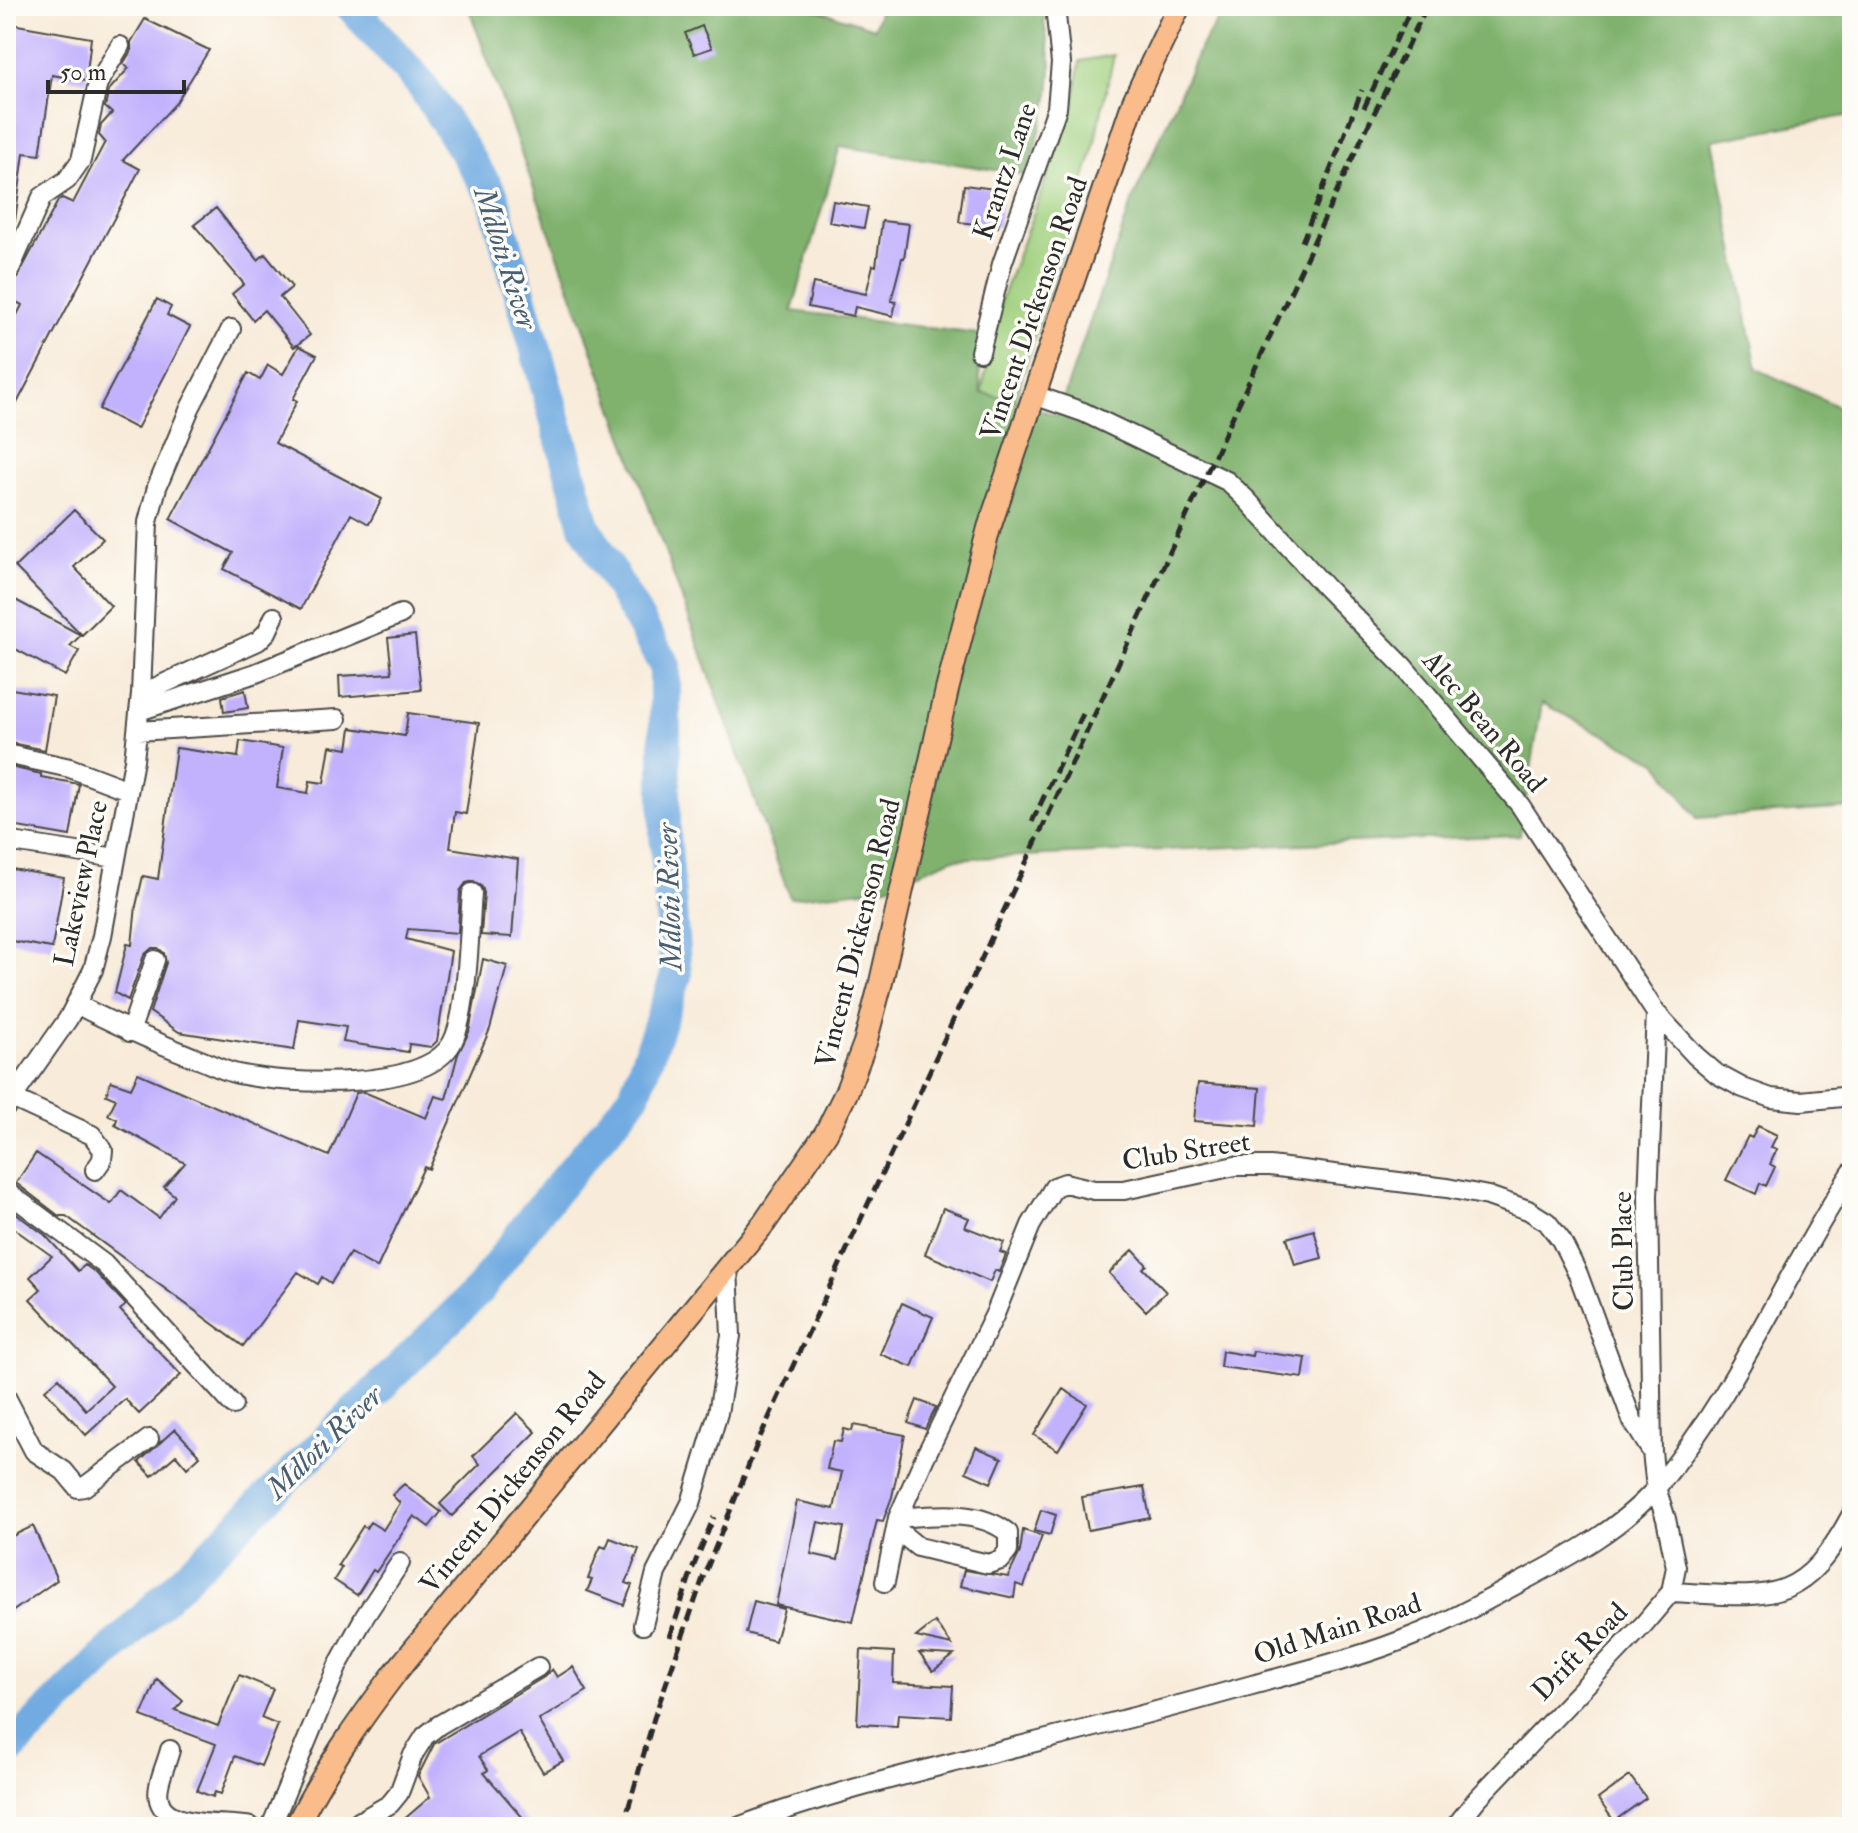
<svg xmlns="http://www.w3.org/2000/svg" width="1858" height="1833" font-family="'IM FELL Double Pica',serif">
  <rect width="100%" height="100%" fill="#fdfcf7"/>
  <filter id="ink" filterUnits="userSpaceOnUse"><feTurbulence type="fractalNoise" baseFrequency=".0125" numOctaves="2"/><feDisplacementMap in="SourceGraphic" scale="16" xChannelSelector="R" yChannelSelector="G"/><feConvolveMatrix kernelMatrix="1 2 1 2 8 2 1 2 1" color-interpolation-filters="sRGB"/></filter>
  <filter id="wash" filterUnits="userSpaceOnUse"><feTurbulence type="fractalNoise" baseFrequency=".006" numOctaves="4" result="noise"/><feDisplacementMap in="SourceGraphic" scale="32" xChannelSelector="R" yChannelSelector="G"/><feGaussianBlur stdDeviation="1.8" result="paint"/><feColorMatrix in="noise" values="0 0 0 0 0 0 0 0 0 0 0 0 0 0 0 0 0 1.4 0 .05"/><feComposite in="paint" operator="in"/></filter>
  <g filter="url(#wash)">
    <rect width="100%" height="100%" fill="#f8ebd9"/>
    <path fill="#a0d07f" stroke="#667e55" stroke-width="2" d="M1114,55L1091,159L1015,400L981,393L1002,297L1074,105L1080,61Z"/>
    <path fill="#80b26e" stroke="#566e4c" stroke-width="2" d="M468,6H805L874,28L881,6H1043C1042,28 1051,48 1051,69C1050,107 1037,140 1026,175L840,146L792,311L977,334L981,393L1015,400L1057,416L1133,199L1200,48L1226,6H1852V115L1713,140L1757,369L1852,413V808L1697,818L1657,762L1542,703L1520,835L952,859L882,888L790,898Z"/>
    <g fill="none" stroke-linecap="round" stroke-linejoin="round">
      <path stroke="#71abe1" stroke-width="32" d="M6,1753L480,1289L534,1216L634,1096L676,976L665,835V666L585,526L493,196L421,84L351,6"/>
    </g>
    <g id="blocks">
      <path fill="#c2b2fd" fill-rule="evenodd" d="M145,19L209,50L176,103L123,160L140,169L6,424V337L22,305L7,297L58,201L62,198L73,203L105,142L99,135L101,125L112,113L105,107L109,90L129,68L123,64L131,51V42Z
        M6,23L91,38L86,81L52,75L40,155L24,153L15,221L6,220Z
        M702,26L712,48L694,54L685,33Z
        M964,185L1003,190L998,227L959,222Z
        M833,201L868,207L864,228L829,222Z
        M216,208L258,260L265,254L292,287L280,297L310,335L294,347L264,310L253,320L232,294L244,284L194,225Z
        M882,221L909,224L904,258H902L891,301L896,302L893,316L855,307L853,316L808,307L813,283L866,294L873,265L876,266Z
        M157,299L171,307L167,315L190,327L137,429L99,409Z
        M299,346L317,355L293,399L297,401L275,443L382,499L369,524L351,514L301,609L224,569L233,553L170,519L248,373L260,380L268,365L283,374Z
        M74,510L103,539L74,567L111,606L82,635L15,567Z
        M6,595L81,635L70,646L79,651L65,676L6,644Z
        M415,635L421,690L340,697L339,676L392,673L388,638Z
        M6,688L54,696L45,750L6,742Z
        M245,690L248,708L224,712L222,697Z
        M408,713L479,723L466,814L455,812L450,848L518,859L512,937L481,935L484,893L482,887L474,881L466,883L460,891L458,933L408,929L406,939L451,951L437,1041L431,1047L409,1044L408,1052L343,1042L346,1027L299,1020L294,1050L179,1032L150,1012L166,963L164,953L158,948H152L144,955L128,1000L115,993L127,944L132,945L136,906L143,876L158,879L176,748L238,757L240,741L283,748L277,788L308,793L310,781L324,783L330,746L348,749L351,728L405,736Z
        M6,766L41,774V777L79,784L70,836L6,825Z
        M6,868L64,878L52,948L6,940Z
        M483,959L507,966L490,1029L429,1169L424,1167L377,1268L350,1253L331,1283L322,1277L318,1284L298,1272L243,1346L66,1216H59L16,1183L36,1153L111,1204L121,1190L159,1218L175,1196L164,1187L185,1163L115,1125L117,1119L108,1115L116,1099L106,1095L111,1081L131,1088L138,1073L329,1156L356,1093L364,1092L426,1118L435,1096L446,1099L458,1054L469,1032Z
        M1198,1083L1260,1088L1257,1126L1194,1121Z
        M1758,1126L1777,1135L1771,1147L1777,1149L1770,1164L1775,1167L1766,1186L1760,1183L1756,1194L1726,1180L1748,1136L1752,1138Z
        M943,1208L969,1218L965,1227L1004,1242L1000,1252L1006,1254L999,1272L995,1270L990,1282L925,1254Z
        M12,1211L45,1235L78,1271L85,1265L96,1273L126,1305L120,1310L181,1375L139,1414L125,1399L86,1435L45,1390L59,1378L86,1410L112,1386L30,1299L41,1289L30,1277L52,1256L6,1223Z
        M1314,1230L1322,1258L1295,1265L1287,1238Z
        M1133,1250L1147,1265L1143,1268L1166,1292L1146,1311L1109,1273Z
        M902,1303L933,1317L912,1367L880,1354Z
        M1222,1351L1252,1356L1253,1351L1306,1358L1303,1378L1220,1367Z
        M1063,1389L1087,1404L1058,1450L1034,1435Z
        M917,1400L936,1407L925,1429L908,1423Z
        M517,1413L536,1432L452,1516L440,1504L480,1464L473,1456Z
        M854,1425L905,1435L892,1497L883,1521L877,1520L853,1622L776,1605L797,1501L834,1509L842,1472L827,1469L833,1441L841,1442L844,1429L852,1431ZM818,1522L844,1527L838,1560L811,1554Z
        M175,1429L200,1456L187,1468L176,1455L152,1476L139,1462Z
        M976,1447L1002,1458L991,1483L966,1472Z
        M404,1484L441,1512L429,1527L414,1516L376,1572L373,1570L357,1595L334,1580L342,1567L338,1565L363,1526L366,1528L370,1522L383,1530L400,1503L392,1495Z
        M1144,1487L1150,1518L1088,1530L1082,1497Z
        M1041,1510L1056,1515L1050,1535L1034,1531Z
        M33,1526L57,1580L6,1616V1539Z
        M1023,1530L1042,1536L1024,1587L1016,1584L1014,1598L960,1586L964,1570L1008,1577L1020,1552Z
        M610,1538L639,1549L626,1583L632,1585L624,1605L587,1591L592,1580L588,1579L596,1557L601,1546L606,1548Z
        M754,1601L784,1609L775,1641L746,1633Z
        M935,1622L952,1645L916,1637Z
        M861,1650L894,1652L893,1683L953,1686L951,1717L898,1714L897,1726L857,1724Z
        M919,1653L954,1655L933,1671Z
        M573,1667L587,1691L539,1720L563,1761L543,1772L519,1732L479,1756L488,1770L484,1773L531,1827H395L430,1797L418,1776L434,1744L544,1677L552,1669L557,1677Z
        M239,1675L273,1689L261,1718L278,1725L261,1766L235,1756L221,1794L215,1792L213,1797L197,1791L216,1744L141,1716L157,1679L183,1701L175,1710L218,1726Z
        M1630,1776L1646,1798L1614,1821L1598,1799Z"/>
    </g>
  </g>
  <g filter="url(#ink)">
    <use href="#blocks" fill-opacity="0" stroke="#4a4845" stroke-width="2"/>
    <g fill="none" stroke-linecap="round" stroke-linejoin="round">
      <g stroke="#4a4845" stroke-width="22">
        <path id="minor" d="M6,278L42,197L67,180L81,160L98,83L120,46
          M980,352L1002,264L1057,108L1061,63L1055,6
          M1034,395L1083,412L1227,481L1247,500L1326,588L1403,666L1520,805L1656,1013L1696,1056L1717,1074L1743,1088L1771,1098L1801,1101L1852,1096
          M141,694L258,641L267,632L274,617
          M139,711L256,673L401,614
          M137,731L337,719
          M6,754L70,768L128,790
          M6,841L116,858
          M76,1004C114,1024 153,1041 193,1057C207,1062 223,1071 238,1074C286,1084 424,1093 452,1043C468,1014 469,929 472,893
          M130,1032L155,960
          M12,1098L92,1135L103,1150L102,1160L95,1170
          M6,1107L68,1019L93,970L102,936L134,760L141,694L148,522L157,487L190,408L231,329
          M6,1191L104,1264L233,1405
          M6,1397L34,1451L64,1471L78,1488L84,1487L149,1439
          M896,1529L918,1547L988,1564L1001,1560L1008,1551V1533C979,1509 933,1515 898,1518
          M885,1582L898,1518L924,1459L995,1314L1031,1225L1054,1187L1065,1183L1094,1190H1124L1235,1166H1270L1447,1188L1488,1196L1528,1210L1547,1222L1561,1240L1578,1274L1632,1420L1652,1452
          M1671,1592C1768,1597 1801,1609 1852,1514
          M643,1625L656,1573L691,1503L718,1413L731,1336L728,1267
          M170,1750C167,1762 161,1774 159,1786C150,1832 223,1821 251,1827
          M271,1827L338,1665L365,1616L400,1563
          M350,1827L390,1804L399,1793L413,1755L425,1736L439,1725L538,1667
          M738,1827C826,1793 916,1772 1007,1749C1089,1729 1170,1708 1252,1685C1306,1670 1362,1657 1415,1635C1451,1621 1485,1601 1519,1583C1568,1557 1621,1529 1658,1486C1738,1391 1784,1275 1852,1172
          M1455,1827L1477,1799L1644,1624L1671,1592L1676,1567L1666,1519L1656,1488L1652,1452L1648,1196L1656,1013"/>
      </g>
      <g stroke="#4a4845" stroke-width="26">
        <path id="major" d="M296,1827C323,1772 358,1722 395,1673L765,1222L826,1133L846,1093L865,1043L881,982L947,690L989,528L1134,101L1179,6"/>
      </g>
      <use href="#minor" stroke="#fff" stroke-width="18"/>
      <use href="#major" stroke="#f9bc8a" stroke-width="22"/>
      <path stroke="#2b2b2b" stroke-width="5" stroke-dasharray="12 6" stroke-linecap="butt" d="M1364,108L1412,6
        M1302,242L1362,90
        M1032,822L1083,714
        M670,1637L692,1570L714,1517
        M623,1827L654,1718L703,1578L760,1437L1359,144L1427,6"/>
    </g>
  </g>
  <g text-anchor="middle" stroke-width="7" stroke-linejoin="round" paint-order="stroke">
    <g font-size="28" fill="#2b2b2b" stroke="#fdfcf7">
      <text transform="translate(1004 171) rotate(-71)" y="10">Krantz Lane</text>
      <text transform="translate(1033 308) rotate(-71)" y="10">Vincent Dickenson Road</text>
      <text transform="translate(1485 721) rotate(50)" y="10">Alec Bean Road</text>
      <text transform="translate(80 883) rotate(-78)" y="10">Lakeview Place</text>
      <text transform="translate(857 933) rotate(-76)" y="10">Vincent Dickenson Road</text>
      <text transform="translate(1186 1150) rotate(-9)" y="10">Club Street</text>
      <text transform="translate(1622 1251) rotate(-91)" y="10">Club Place</text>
      <text transform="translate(512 1482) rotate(-51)" y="10">Vincent Dickenson Road</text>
      <text transform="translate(1337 1628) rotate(-18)" y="10">Old Main Road</text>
      <text transform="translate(1579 1651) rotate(-46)" y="10">Drift Road</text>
    </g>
    <g font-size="30" font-style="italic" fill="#475e74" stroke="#fdfcf7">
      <text transform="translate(506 258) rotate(72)" y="10">Mdloti River</text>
      <text transform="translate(669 897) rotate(-92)" y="10">Mdloti River</text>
      <text transform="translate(324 1442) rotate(-44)" y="10">Mdloti River</text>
    </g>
  </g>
  <rect width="1858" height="1833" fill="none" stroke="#fdfcf7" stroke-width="32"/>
  <path d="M48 80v12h136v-12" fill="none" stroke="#2b2b2b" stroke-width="4"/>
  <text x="60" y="80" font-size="24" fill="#2b2b2b" stroke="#fdfcf7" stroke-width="6" paint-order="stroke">50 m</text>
</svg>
